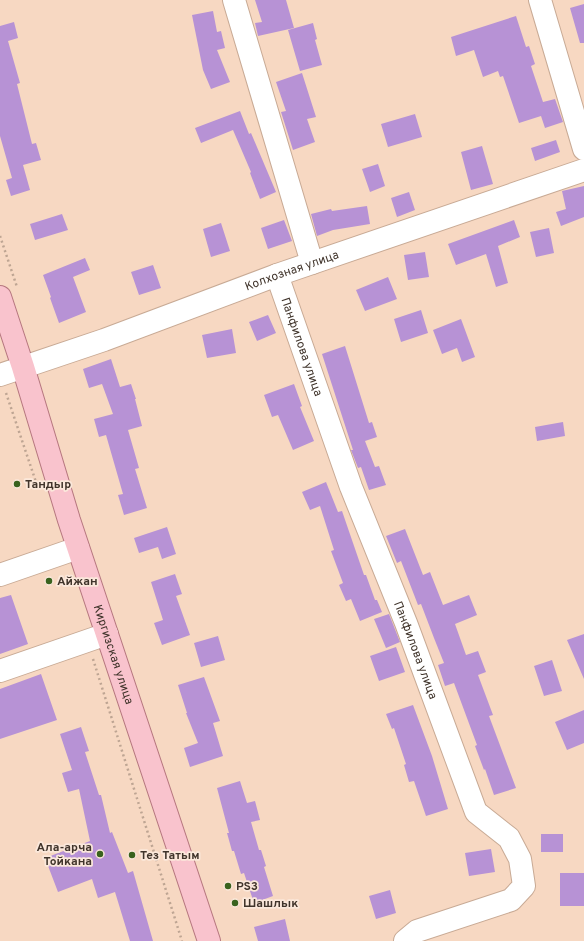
<svg xmlns="http://www.w3.org/2000/svg" width="584" height="941" font-family="Overpass,sans-serif">
  <rect width="100%" height="100%" fill="#f7d8c2"/>
  <path fill="#b792d5" d="M255,0H286L294,28L258,36L255,23L262,22Z
    M584,4V43H580L570,8Z
    M213,11L217,32L221,31L225,48L217,50L230,82L211,89L203,70L192,15Z
    M516,16L526,47L529,46L535,64L531,66L543,102L555,99L563,122L545,128L541,116L519,123L503,76L500,77L498,71L483,77L474,50L456,56L451,37Z
    M14,22L18,38L8,41L20,83L17,84L32,144L36,143L41,160L23,165L30,190L11,196L6,180L12,178L0,136V26Z
    M313,23L317,39L315,40L322,65L300,71L288,30Z
    M302,73L316,117L307,119L315,142L293,150L281,112L286,111L276,82Z
    M240,111L249,134L251,133L276,192L260,199L250,173L251,172L233,130L201,143L195,128Z
    M415,114L422,137L388,147L381,124Z
    M556,140L560,152L535,161L531,148Z
    M482,146L493,184L471,190L461,152Z
    M378,164L385,186L370,192L362,169Z
    M584,186V217L561,226L556,212L566,209L562,191Z
    M409,192L415,210L397,217L391,198Z
    M367,206L370,224L333,230L317,236L311,214L331,209L332,211Z
    M62,214L68,230L35,240L30,224Z
    M284,220L292,241L268,249L261,228Z
    M514,220L520,237L498,246L508,283L496,287L486,254L456,265L448,244Z
    M221,223L230,251L211,257L203,229Z
    M549,228L554,253L536,257L530,232Z
    M425,252L429,277L408,280L404,255Z
    M85,258L90,270L73,277L86,312L59,323L50,298L51,297L43,275Z
    M153,265L161,288L139,295L131,272Z
    M388,277L397,299L365,311L356,290Z
    M421,310L428,333L401,342L394,319Z
    M268,315L276,333L257,341L249,322Z
    M461,319L475,357L462,362L457,348L442,354L433,330Z
    M232,329L236,353L207,358L202,335Z
    M345,346L369,423L372,422L377,437L365,441L375,467L379,466L386,485L369,490L361,467L358,468L351,450H353L322,354Z
    M111,359L120,387L131,384L136,399H135L142,426L128,430L139,468L135,469L147,508L124,515L118,495L123,494L106,435L99,437L94,419L113,414L102,384L89,388L83,369Z
    M294,384L302,406L300,407L314,441L293,450L278,415L272,417L264,395Z
    M563,422L565,436L537,441L535,427Z
    M326,482L338,512L342,511L364,575H366L375,600H377L382,612L360,621L351,599L346,601L339,585L343,583L331,551L334,550L320,506L310,510L302,492Z
    M167,527L176,554L162,559L158,547L139,553L134,538Z
    M405,529L423,575L430,572L443,605L469,595L477,615L455,624L466,655L478,651L486,672L478,675L493,715L489,716L516,788L494,795L485,769L484,770L475,746L477,745L454,683L445,686L438,665L444,663L434,638L421,604L418,605L401,561L397,563L386,536Z
    M175,574L182,594L176,596L190,635L162,645L154,623L163,620L151,582Z
    M11,595L28,644L0,654V598Z
    M389,614L400,642L386,648L374,619Z
    M584,634V679L567,640Z
    M218,636L225,660L201,667L194,643Z
    M396,647L405,672L379,681L370,656Z
    M552,660L562,691L544,696L534,666Z
    M41,674L57,720L0,739V689Z
    M204,677L220,721L213,723L223,756L190,767L184,748L198,743L186,713H187L178,685Z
    M413,705L432,756L448,809L426,816L414,781L409,782L404,765L406,764L394,728L392,729L386,714Z
    M584,710V743L567,750L555,722Z
    M81,727L89,751L85,752L99,795H101L110,833L112,832L128,873L133,871L153,941H130L115,892L98,898L92,879L58,892L45,858L90,841L79,789L68,792L62,773L72,770L60,734Z
    M240,781L247,803L255,801L260,820L251,822L259,850H261L266,866L264,867L273,896L254,903L244,873L241,874L234,851H232L227,833H229L217,788Z
    M541,834H563V852H541Z
    M491,849L495,872L469,876L465,853Z
    M560,873H584V906H560Z
    M390,890L396,913L376,919L369,896Z
    M285,919L290,941H258L254,927Z"/>
  <g fill="none" stroke-linecap="round" stroke-linejoin="round">
    <g stroke="#c8aa95" stroke-width="24">
      <g id="minor">
        <path d="M234,0L312,263"/>
        <path d="M540,0L584,149"/>
        <path id="s1" d="M277,275L351,487L406,623L476,812L509,838L520,859L524,886L511,900L417,931L405,941"/>
        <path id="s2" d="M0,375L104,340L277,275L584,170"/>
        <path d="M0,575L78,548"/>
        <path d="M0,671L107,634"/>
      </g>
    </g>
    <g stroke="#b6777f" stroke-width="24">
      <g id="major">
        <path id="s3" d="M0,297L23,367L69,520L209,941"/>
      </g>
    </g>
    <path stroke="#bea593" stroke-width="2.5" stroke-dasharray="2 3" stroke-linecap="butt" d="M0,236L17,287
      M6,393L37,485
      M93,659L182,941"/>
    <use href="#minor" stroke="#fff" stroke-width="22"/>
    <use href="#major" stroke="#f9c3cd" stroke-width="22"/>
  </g>
  <g fill="#39621e" stroke="#fbe8db" stroke-width="1.5">
    <circle cx="17" cy="484" r="4"/>
    <circle cx="49" cy="581" r="4"/>
    <circle cx="100" cy="854" r="4"/>
    <circle cx="132" cy="855" r="4"/>
    <circle cx="228" cy="886" r="4"/>
    <circle cx="235" cy="903" r="4"/>
  </g>
  <g text-anchor="middle" stroke-width="3.5" stroke-linejoin="round" paint-order="stroke">
    <g font-size="12" fill="#40342b" stroke="#fbe8db">
      <text dy="4" stroke="none"><textPath href="#s2" startOffset="310">Колхозная улица</textPath></text>
      <text dy="4" stroke="none"><textPath href="#s1" startOffset="76">Панфилова улица</textPath></text>
      <text dy="4" stroke="none"><textPath href="#s1" startOffset="400">Панфилова улица</textPath></text>
      <text dy="4" stroke="none"><textPath href="#s3" startOffset="375">Киргизская улица</textPath></text>
    </g>
    <g font-size="12" font-weight="bold" fill="#40342b" stroke="#fbe8db" text-anchor="start">
      <text x="25" y="488">Тандыр</text>
      <text x="57" y="585">Айжан</text>
      <text x="92" y="851" text-anchor="end">Ала-арча<tspan x="92" dy="14">Тойкана</tspan></text>
      <text x="140" y="859">Тез Татым</text>
      <text x="236" y="890">PS3</text>
      <text x="243" y="907">Шашлык</text>
    </g>
  </g>
</svg>
